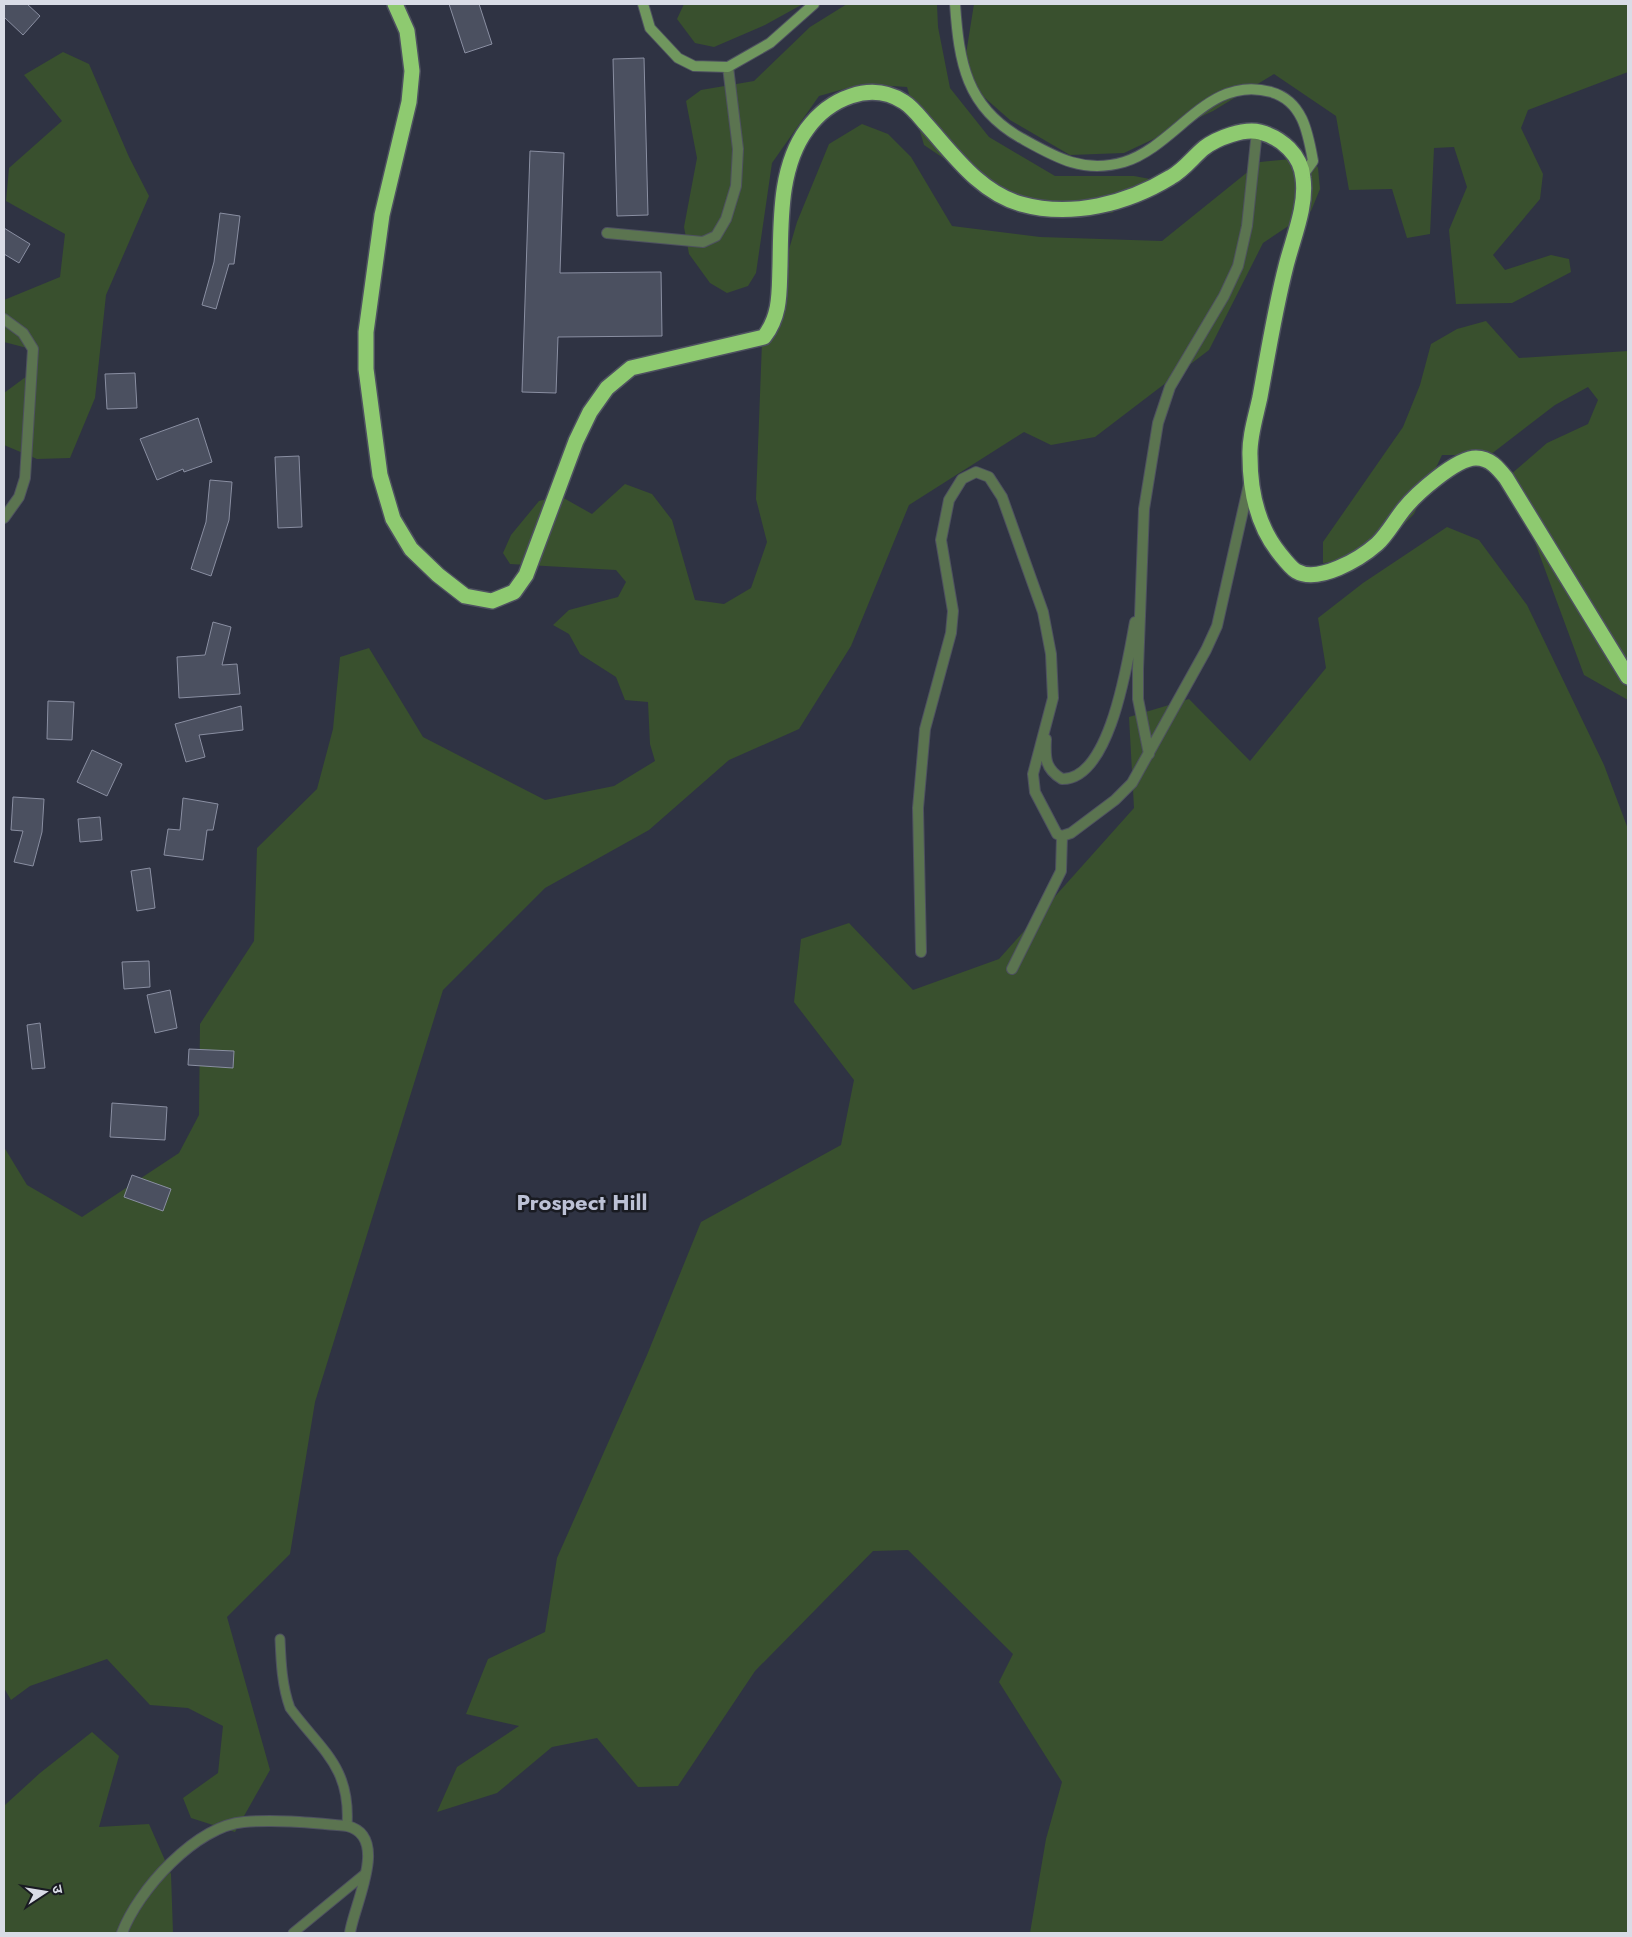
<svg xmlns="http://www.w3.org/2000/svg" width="1632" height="1937" font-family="Jost,'Noto Sans Devanagari',sans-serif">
  <rect width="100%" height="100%" fill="#2f3343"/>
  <path fill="#39502e" d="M684,4H803L765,25L714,47L695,43L677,19Z
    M847,4H937L938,27L950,88L989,137L1055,176H1134L1150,179L1112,213L1040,203L995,193L924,145L907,87L862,84L819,96L772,163L756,273L748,286L727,293L710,283L689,254L684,227L697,158L686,101L701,90L754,81L810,27Z
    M974,4H1628V72L1528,110L1521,128L1543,174L1540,199L1493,255L1505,270L1551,255L1569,259L1571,272L1512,303L1456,304L1449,230L1467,187L1454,147L1434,148L1430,234L1407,238L1392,189L1349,190L1336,116L1274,74L1213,111L1124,153L1070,155L1010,120L977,91L966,54Z
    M63,52L89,64L129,157L149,196L106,295L95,398L70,458L37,459L4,445V393L27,376V348L4,342V300L60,277L65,234L6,201L9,168L62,121L24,75Z
    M862,124L888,134L911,157L952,226L1040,237L1162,241L1260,162L1312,157L1318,168L1320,189L1311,211L1263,243L1209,350L1095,437L1051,445L1024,432L909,505L851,646L799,729L729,760L649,830L545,888L443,990L315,1402L290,1554L227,1617L270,1770L235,1832L191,1818L183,1798L218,1773L223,1726L188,1708L150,1705L107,1659L30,1686L11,1700L4,1688V1147L27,1185L82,1217L179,1153L199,1115L200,1024L254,941L257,848L317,789L333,729L340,657L369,648L423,737L545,800L614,786L655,761L650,744L648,702L625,700L616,677L580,654L569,634L553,625L569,610L618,597L626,582L616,570L510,564L503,553L511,535L539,501L560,496L592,514L625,484L652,494L672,520L695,600L724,604L751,588L767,542L756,499L762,342L797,222L829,144Z
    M1486,321L1519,358L1628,351V700L1584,675L1510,475L1547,443L1588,424L1598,400L1588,387L1555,405L1490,455H1442L1414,514L1370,559L1323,563V542L1403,427L1420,385L1431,344L1457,329Z
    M1447,527L1479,540L1527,605L1604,765L1628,829V1933H1030L1046,1839L1062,1782L999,1682L1013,1654L908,1550L873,1551L755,1671L678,1786L638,1787L597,1738L552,1747L497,1793L437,1812L457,1767L519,1726L466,1714L488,1659L545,1632L557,1558L647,1355L701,1222L841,1145L854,1080L794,1002L801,939L849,923L913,990L999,959L1134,808L1129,717L1189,699L1250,761L1326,668L1318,618L1363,583Z
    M92,1732L119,1756L99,1827L149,1824L171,1874L173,1933H4L5,1805L40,1773Z"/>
  <path fill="#4b5060" stroke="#8a8fa2" d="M4,4H27L40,16L23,35L4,17Z
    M449,4H479L492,44L465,53Z
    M644,58L648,215L617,216L613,59Z
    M530,151L564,153L560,273L661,272L662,336L558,337L556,393L522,392Z
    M220,213L240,216L234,264H229L216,309L202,305L214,262Z
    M4,228L30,244L19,263L4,254Z
    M135,373L137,408L107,409L105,374Z
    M198,418L212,462L184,472L183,469L157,480L140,439Z
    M299,456L302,527L278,528L275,457Z
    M210,480L232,482L229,520L211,576L191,569L206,522Z
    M213,622L231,627L222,665L237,664L240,694L179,698L177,657L205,655Z
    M48,701L74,702L72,740L47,739Z
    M241,706L243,730L199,735L205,757L186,762L175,724Z
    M92,750L122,764L107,796L77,782Z
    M13,797L44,799L42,832L33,866L14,862L23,831L11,830Z
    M183,798L218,804L213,830H207L203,860L164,855L168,829L180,830Z
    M100,817L102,840L80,842L78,819Z
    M150,868L155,908L137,911L131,871Z
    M149,961L150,987L124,989L122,962Z
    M170,990L177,1028L155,1033L147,995Z
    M40,1023L45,1068L32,1069L27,1025Z
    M189,1049L234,1051L233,1068L188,1065Z
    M112,1103L167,1107L165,1140L110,1137Z
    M132,1175L171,1189L163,1211L124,1197Z"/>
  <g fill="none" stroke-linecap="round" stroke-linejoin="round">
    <g stroke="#4e5160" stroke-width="11">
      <path id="lane" d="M280,1639C281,1663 282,1686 290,1708C322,1751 351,1767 347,1826
        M293,1933L366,1873"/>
    </g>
    <g stroke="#4e5160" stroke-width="12">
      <path id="street" d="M607,233L703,242L716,236L726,219L736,186L738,149L728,67
        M4,319L23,333L33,349L25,478L19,497L4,518
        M1046,739C1045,758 1045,769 1062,779C1111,780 1128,658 1135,622
        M1149,754L1138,699V669L1144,509L1158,423L1170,387L1224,296L1238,266L1247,226L1257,131
        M921,952L918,808L925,729L951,633L953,611L941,540L949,500L962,479L976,472L989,477L1002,497L1043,612L1051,654L1053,698L1033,774L1035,792L1057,834L1062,836L1071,833L1115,800L1132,783L1206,650L1217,626L1249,484
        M1012,969L1061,871L1062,836
        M122,1933C138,1890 196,1826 244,1822C278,1819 314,1823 347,1826C391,1836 353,1907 350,1933"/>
    </g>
    <g stroke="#4e5160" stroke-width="12">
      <path id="secondary" d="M643,4L650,28L678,58L694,66L728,67L770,43L814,4
        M955,4C959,62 966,107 1021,138C1055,157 1083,174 1124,162C1178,145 1208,74 1271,92C1303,101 1308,133 1313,161L1303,175"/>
    </g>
    <g stroke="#4e5160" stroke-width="18">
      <path id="highway" d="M395,4L407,31L412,71L409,102L382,215L366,332V369L380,475L393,519L411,549L438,575L465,596L492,601L514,592L526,575L576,441L590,412L607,388L631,368L764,337C781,315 779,292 780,266C781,221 779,167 807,129C829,99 870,80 904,102C912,107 919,116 925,123C953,154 979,192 1021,204C1071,218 1127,204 1171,177C1184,170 1193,157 1204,148C1217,138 1244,128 1260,132C1282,138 1301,155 1303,178C1307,206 1293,238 1286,266C1275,309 1268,353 1260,397C1256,416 1249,437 1250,456C1250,491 1258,527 1280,554C1284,559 1291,568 1296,571C1318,584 1360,559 1377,544C1387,535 1395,520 1404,509C1416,494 1456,458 1476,458C1490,458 1498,468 1506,478L1628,677"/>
    </g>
    <use href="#lane" stroke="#5b7450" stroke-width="9"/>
    <use href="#street" stroke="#5b7450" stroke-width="10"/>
    <use href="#secondary" stroke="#70975e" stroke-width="10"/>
    <use href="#highway" stroke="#8eca70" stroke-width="15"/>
  </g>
  <g text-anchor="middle" stroke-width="5" stroke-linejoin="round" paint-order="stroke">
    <g font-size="22" font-weight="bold" fill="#bcc1d5" stroke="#191b22">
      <text x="582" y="1210">Prospect Hill</text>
    </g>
  </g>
  <rect width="1632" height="1937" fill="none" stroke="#d9dce6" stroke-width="10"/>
  <g transform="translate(45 1892) rotate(78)" stroke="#191b22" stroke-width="4" paint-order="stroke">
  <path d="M0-4L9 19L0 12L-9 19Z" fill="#d9dce6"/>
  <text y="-8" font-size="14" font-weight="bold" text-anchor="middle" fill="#d9dce6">उ</text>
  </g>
</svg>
